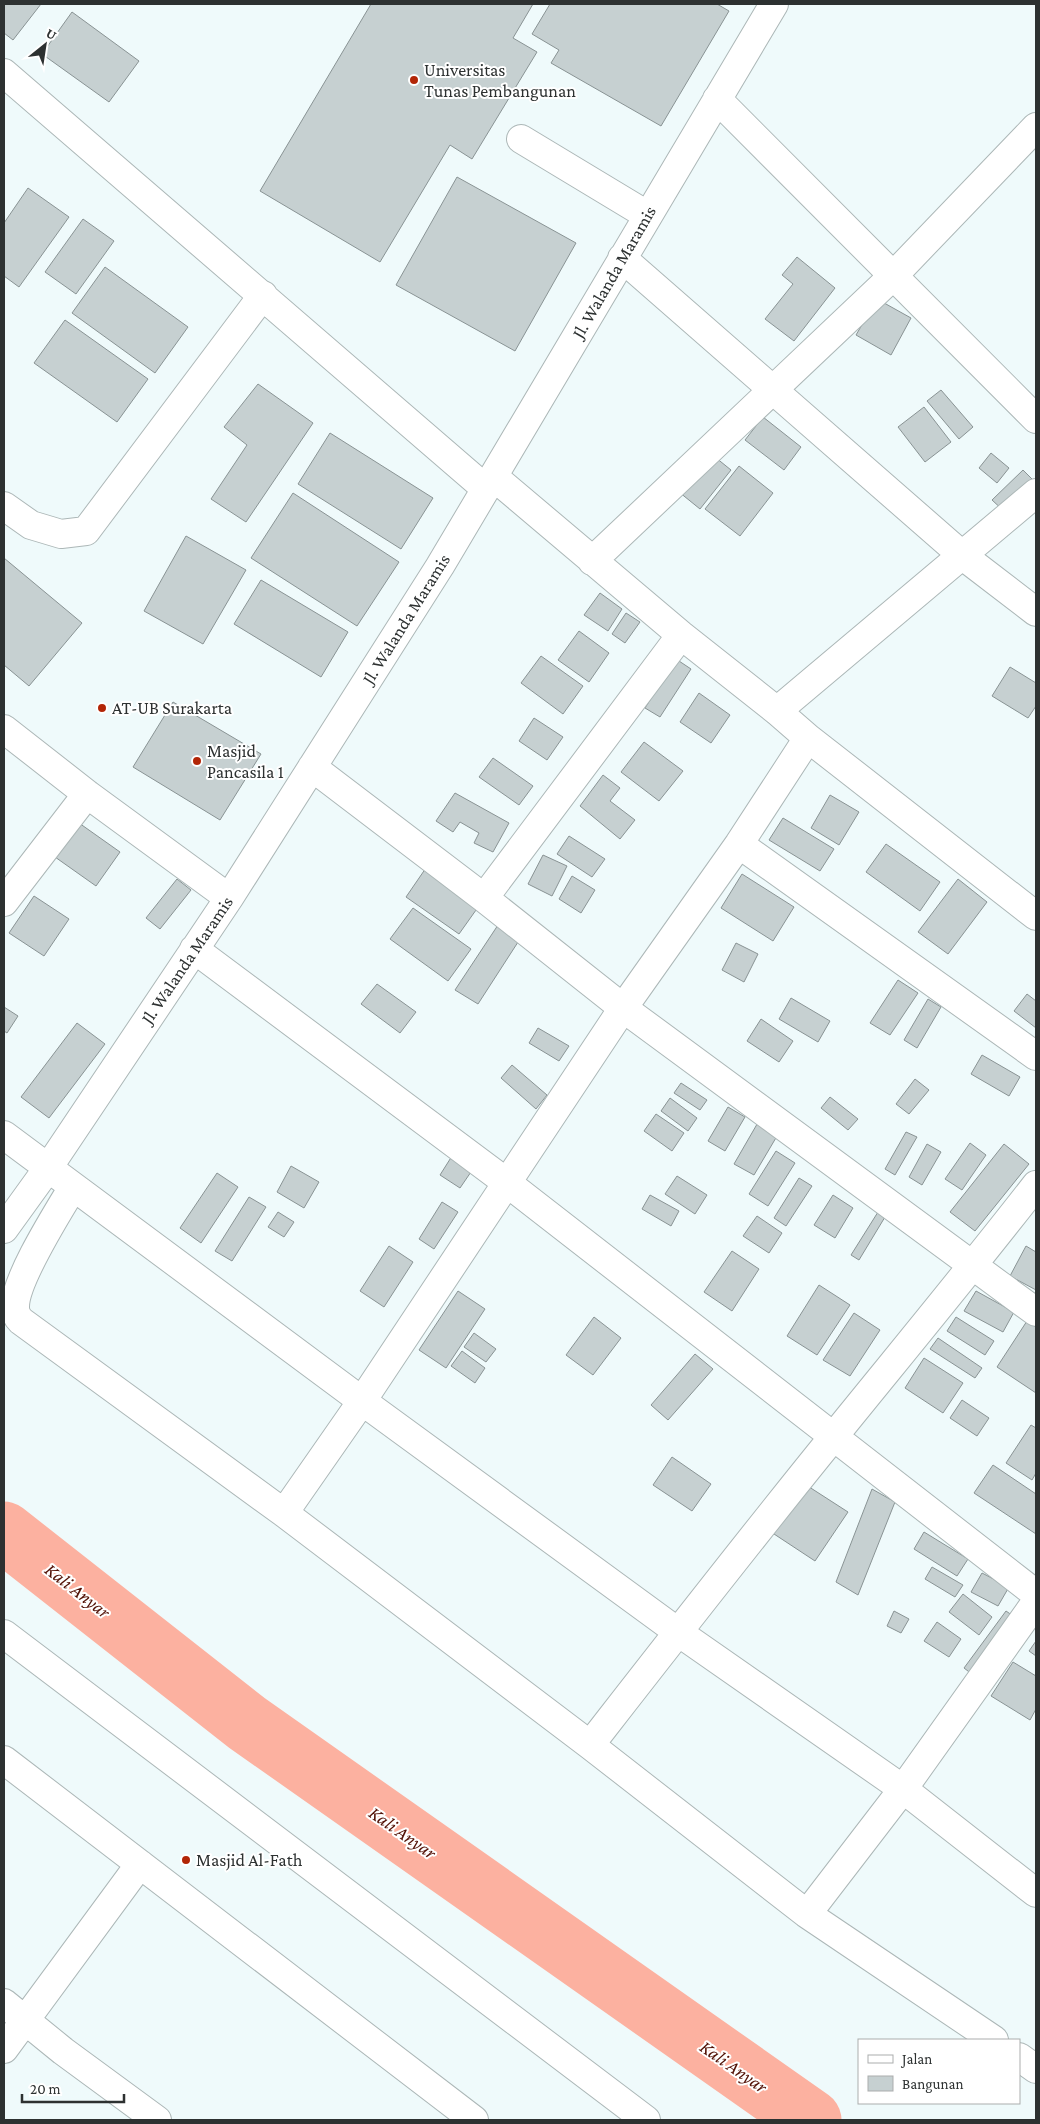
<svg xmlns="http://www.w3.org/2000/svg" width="1040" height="2124" font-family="'Crimson Pro',serif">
  <rect width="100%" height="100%" fill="#effafb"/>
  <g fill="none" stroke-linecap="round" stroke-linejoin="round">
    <path stroke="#fcb1a0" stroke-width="61" d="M4,1532L247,1723L811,2120"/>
  </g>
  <path fill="#c6d0d1" stroke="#899394" d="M4,4H41L13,40L4,33Z
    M371,4H533L513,38L537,52L472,159L450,145L380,262L260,191Z
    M550,4H717L729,11L661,126L551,63L559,50L532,34Z
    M72,12L139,61L109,102L42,54Z
    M457,177L576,243L515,351L396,285Z
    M28,188L69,217L19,287L4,276V223Z
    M83,219L114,241L76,294L45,272Z
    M797,257L835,288L794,341L765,319L793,284L782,275Z
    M105,267L188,327L155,373L72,313Z
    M877,299L911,318L891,355L856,335Z
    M65,320L148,379L117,422L34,363Z
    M258,384L313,423L246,522L211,499L247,445L224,427Z
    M941,390L973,427L959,439L927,401Z
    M924,407L951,442L925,462L898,427Z
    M763,417L801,447L784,470L745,440Z
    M330,433L433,498L401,549L298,484Z
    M710,453L731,470L700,509L679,492Z
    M991,453L1009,468L997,483L979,468Z
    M739,466L773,493L740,536L705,509Z
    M1023,470L1035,482L1005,512L992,500Z
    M293,493L399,562L357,626L251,558Z
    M186,536L246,570L203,644L144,611Z
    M4,558L82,623L29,686L4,665Z
    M261,580L348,632L321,677L234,624Z
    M600,593L622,609L608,631L584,615Z
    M626,613L640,622L625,643L612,634Z
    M579,631L609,653L589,682L558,660Z
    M541,656L583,686L563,714L521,683Z
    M676,659L691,669L660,717L645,708Z
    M1010,667L1036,683V706L1028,718L992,696Z
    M699,693L730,715L711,743L680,722Z
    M173,702L261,754L220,820L133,767Z
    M534,718L563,737L547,760L519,741Z
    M644,742L683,771L659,801L621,772Z
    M493,758L533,786L519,805L479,777Z
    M603,775L620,788L610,801L635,820L620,839L580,806Z
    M455,793L509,823L493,852L474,843L479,833L460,822L453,832L436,821Z
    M830,795L859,812L839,845L811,828Z
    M783,818L834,849L820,871L769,840Z
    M79,823L120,852L96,886L55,857Z
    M569,836L605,859L592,877L557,854Z
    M886,844L940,882L920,911L866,872Z
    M543,855L567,866L552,896L528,884Z
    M428,865L481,903L459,934L406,897Z
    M742,874L794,907L773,941L721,908Z
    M572,876L595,890L581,913L559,899Z
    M177,879L191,890L160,929L146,918Z
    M958,879L987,902L948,954L918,932Z
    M34,896L69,919L44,956L9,933Z
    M413,908L471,949L448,981L390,939Z
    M498,925L520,939L478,1004L455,990Z
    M736,943L758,954L744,982L722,970Z
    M898,980L918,993L890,1035L870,1023Z
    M377,984L416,1012L400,1033L361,1004Z
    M1027,994L1036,1001V1028L1014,1011Z
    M791,998L830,1021L818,1042L779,1019Z
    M928,999L941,1007L917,1048L904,1040Z
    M4,1007L18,1016L7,1033L4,1031Z
    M761,1019L793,1041L779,1062L747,1041Z
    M77,1023L105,1044L49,1118L21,1097Z
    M538,1028L569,1046L559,1061L529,1043Z
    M982,1055L1020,1077L1009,1096L971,1074Z
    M512,1065L547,1095L536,1109L501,1078Z
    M915,1079L929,1090L909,1114L896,1104Z
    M681,1083L707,1100L700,1110L674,1093Z
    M830,1097L858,1119L848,1130L821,1108Z
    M670,1098L697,1118L688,1131L661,1111Z
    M728,1107L745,1117L725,1151L708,1141Z
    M656,1114L684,1133L672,1151L644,1131Z
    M760,1119L780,1131L754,1175L734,1164Z
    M906,1132L917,1137L895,1175L885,1169Z
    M970,1143L986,1155L962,1190L945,1179Z
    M927,1144L941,1152L922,1185L909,1177Z
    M1004,1144L1029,1164L975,1231L950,1212Z
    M776,1151L795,1163L768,1206L749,1194Z
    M452,1156L473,1169L460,1188L440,1175Z
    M291,1166L319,1182L304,1208L277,1192Z
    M217,1173L238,1187L201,1243L180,1228Z
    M677,1176L707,1195L695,1214L665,1194Z
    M799,1178L812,1186L786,1226L774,1218Z
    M650,1195L679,1211L671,1226L642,1209Z
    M833,1195L853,1208L835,1238L814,1225Z
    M249,1197L266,1207L232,1261L215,1251Z
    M442,1202L458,1212L434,1249L419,1239Z
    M278,1212L294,1222L284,1237L268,1227Z
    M878,1212L885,1217L859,1260L851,1255Z
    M757,1216L782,1233L769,1253L743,1236Z
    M389,1246L413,1262L384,1307L360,1291Z
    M1026,1246L1036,1252V1290L1010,1276Z
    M732,1251L759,1269L732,1311L704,1292Z
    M819,1285L850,1305L817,1355L787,1336Z
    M458,1291L485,1309L446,1368L419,1350Z
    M976,1291L1014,1312L1003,1332L964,1311Z
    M854,1313L880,1330L850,1376L823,1360Z
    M594,1317L621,1338L593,1375L566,1355Z
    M956,1317L994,1341L985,1355L947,1331Z
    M1027,1321L1036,1327V1393L997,1367Z
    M474,1333L496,1349L486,1362L464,1347Z
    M938,1338L982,1368L975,1378L930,1349Z
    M462,1351L485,1368L475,1383L451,1366Z
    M695,1354L713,1369L668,1420L651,1405Z
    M924,1358L963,1383L943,1413L905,1388Z
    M962,1400L989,1418L977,1436L950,1418Z
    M1031,1425L1036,1428V1473L1032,1480L1006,1463Z
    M672,1457L711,1484L692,1511L653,1485Z
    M993,1465L1036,1494V1534L974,1493Z
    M803,1483L848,1512L815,1561L771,1532Z
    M872,1489L895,1502L858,1595L836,1582Z
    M924,1532L968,1559L957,1576L914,1549Z
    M932,1567L963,1585L955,1597L925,1579Z
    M982,1573L1009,1587L998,1606L971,1592Z
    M963,1594L992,1617L979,1635L949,1612Z
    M894,1611L909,1619L901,1633L887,1626Z
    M1006,1611L1019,1620L977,1678L964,1668Z
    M937,1622L961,1639L949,1657L924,1641Z
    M1036,1641V1656L1029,1651Z
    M1013,1662L1036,1676V1709L1030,1720L991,1696Z"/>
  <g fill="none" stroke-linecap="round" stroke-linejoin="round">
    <g stroke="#acb7b7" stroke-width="30">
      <path id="minor" d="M4,73L486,489
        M717,99L1036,419
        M521,139L647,215
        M622,258L963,556L1036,612
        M494,477L681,635L777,711L808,738L1036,916
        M4,506L31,525L61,534L86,531L263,295
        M592,561L893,276L1036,127
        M777,711L1036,493
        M4,729L87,794L229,898
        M312,767L484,898L623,1008L1036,1312
        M739,844L1036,1056
        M484,898L681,635
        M4,902L87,794
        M194,949L506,1182L1036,1594
        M4,1135L362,1401L678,1632L903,1789L1036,1893
        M73,1187C58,1212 14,1281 15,1308C15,1313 17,1317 21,1321L284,1513L590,1745L807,1914L994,2040
        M4,1229L48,1168L229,898L440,566L774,4
        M284,1513L362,1401L623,1008L739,844L808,738
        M4,1634L646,2120
        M590,1745C671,1641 751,1538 834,1436C902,1352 970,1270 1036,1185
        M4,1760L474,2120
        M807,1914L903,1789L1036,1602
        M4,2003L63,2051L157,2120
        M4,2049L140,1864
        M1019,2057L1036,2069"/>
    </g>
    <use href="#minor" stroke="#fff" stroke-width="28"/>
  </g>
  <g fill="#b22506" stroke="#fff" stroke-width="2">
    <circle cx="414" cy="80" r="5"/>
    <circle cx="102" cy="708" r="5"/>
    <circle cx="197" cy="761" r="5"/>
    <circle cx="186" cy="1860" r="5"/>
  </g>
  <g text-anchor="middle" stroke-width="4" stroke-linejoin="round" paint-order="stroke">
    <g font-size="18" fill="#2d3131" stroke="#fff" text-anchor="start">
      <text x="424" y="76">Universitas<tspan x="424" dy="21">Tunas Pembangunan</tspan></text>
      <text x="112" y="714">AT-UB Surakarta</text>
      <text x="207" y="757">Masjid<tspan x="207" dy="21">Pancasila 1</tspan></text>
      <text x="196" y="1866">Masjid Al-Fath</text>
    </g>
    <g font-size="18" fill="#2d3131" stroke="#fff">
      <text transform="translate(614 272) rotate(-60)" y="6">Jl. Walanda Maramis</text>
      <text transform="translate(406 619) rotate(-58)" y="6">Jl. Walanda Maramis</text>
      <text transform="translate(187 960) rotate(-56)" y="6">Jl. Walanda Maramis</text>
    </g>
    <g font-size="19" font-style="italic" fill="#521106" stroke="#fff">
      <text transform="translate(78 1590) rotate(38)" y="7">Kali Anyar</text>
      <text transform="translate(403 1832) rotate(35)" y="7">Kali Anyar</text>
      <text transform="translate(734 2066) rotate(35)" y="7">Kali Anyar</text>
    </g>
  </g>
  <rect width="1040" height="2124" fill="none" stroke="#2d3131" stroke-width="10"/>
  <rect x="858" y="2039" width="162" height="65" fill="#ffffff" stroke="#abadad"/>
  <rect x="868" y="2055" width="25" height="8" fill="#ffffff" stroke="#abadad"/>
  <text x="902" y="2064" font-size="15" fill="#2d3131">Jalan</text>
  <rect x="868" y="2076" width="25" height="15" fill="#c6d0d1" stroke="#abadad"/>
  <text x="902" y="2089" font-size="15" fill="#2d3131">Bangunan</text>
  <g transform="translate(45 45) rotate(30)" stroke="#ffffff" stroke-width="4" paint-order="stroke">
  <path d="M0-4L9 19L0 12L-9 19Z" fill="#2d3131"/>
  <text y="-8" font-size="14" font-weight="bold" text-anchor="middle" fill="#2d3131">U</text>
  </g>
  <path d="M22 2094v8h102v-8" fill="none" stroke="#2d3131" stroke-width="2.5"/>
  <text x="30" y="2094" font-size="15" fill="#2d3131" stroke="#ffffff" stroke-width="4" paint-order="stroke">20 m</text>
</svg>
